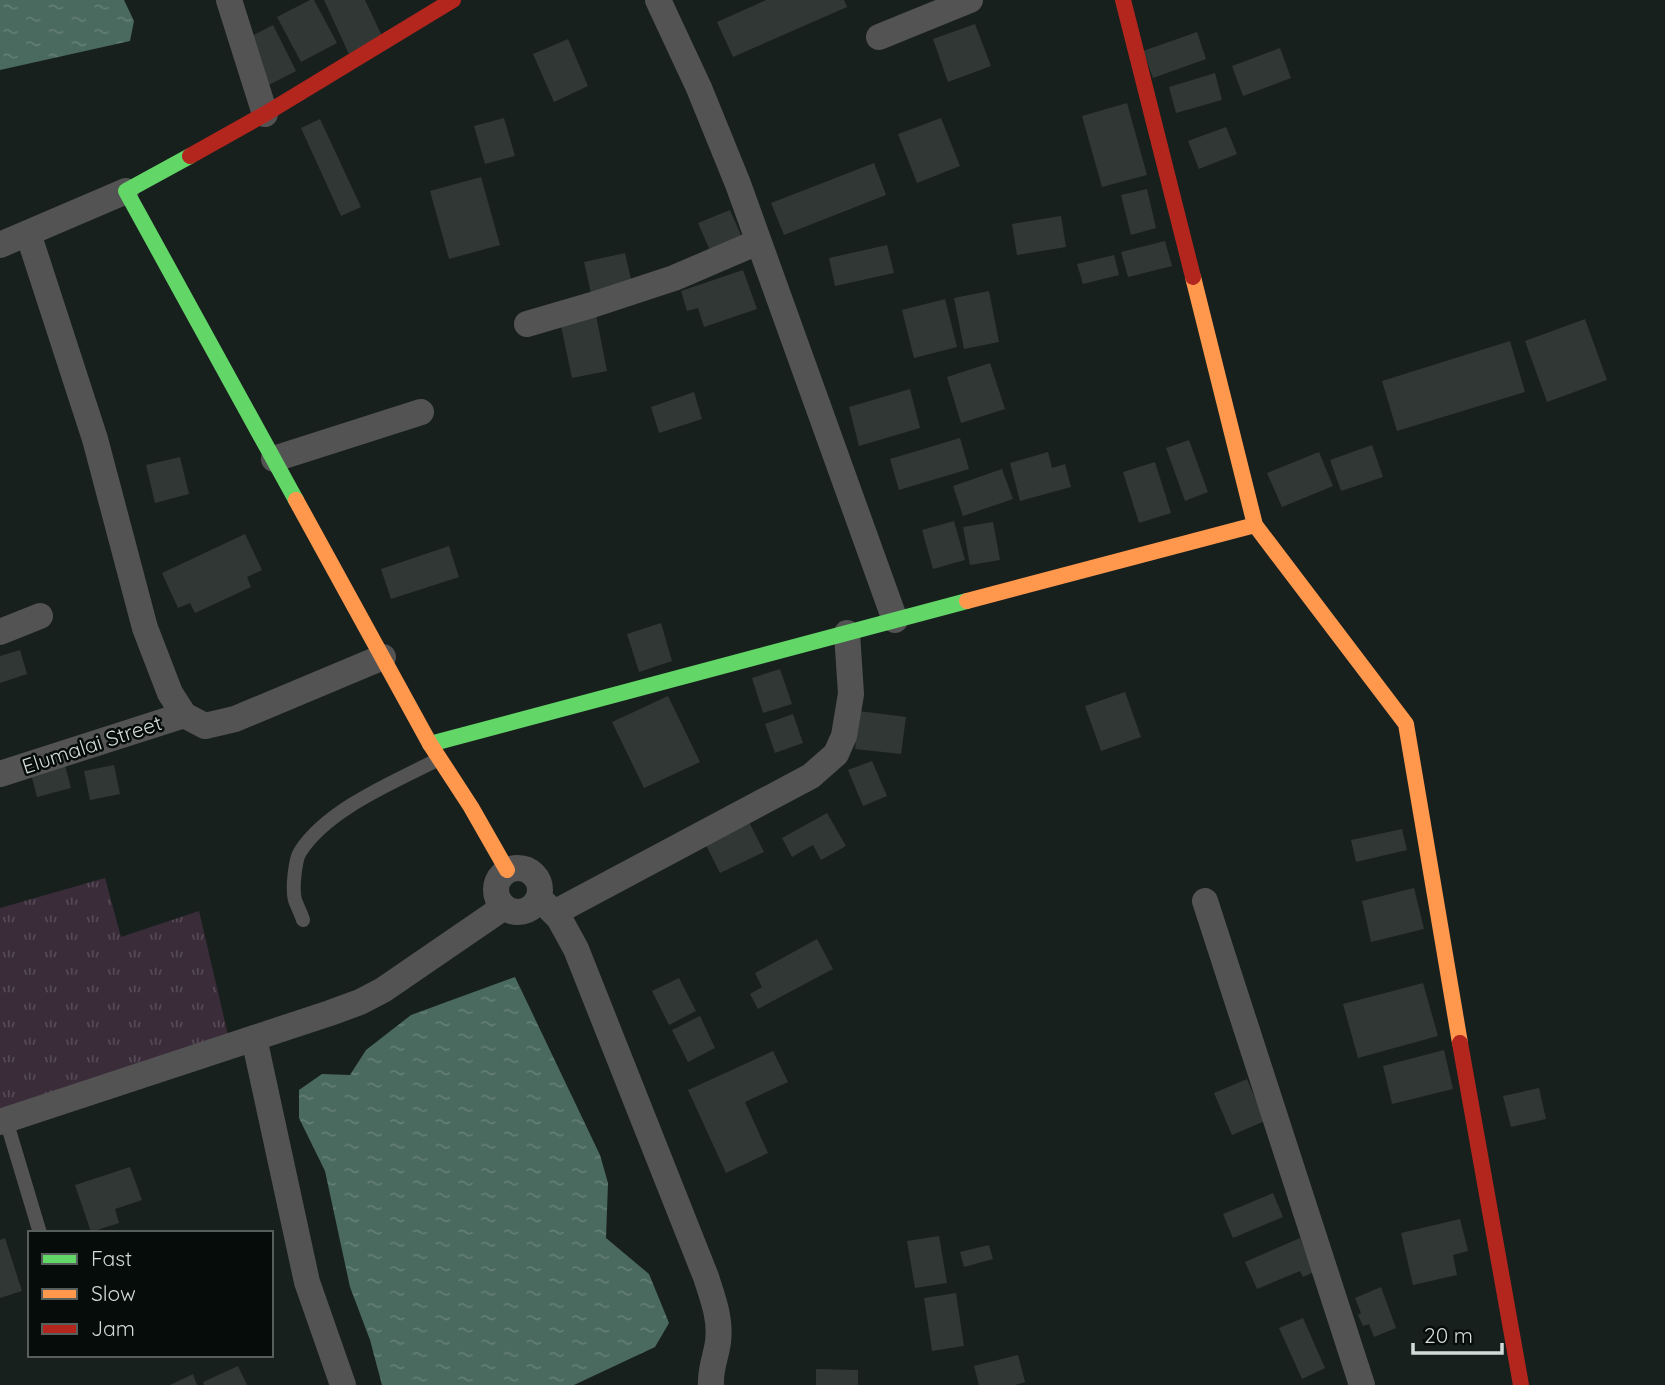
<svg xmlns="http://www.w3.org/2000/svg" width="1665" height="1385" font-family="Quicksand,sans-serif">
  <defs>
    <pattern id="park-tufts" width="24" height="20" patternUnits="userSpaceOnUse" patternTransform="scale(1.75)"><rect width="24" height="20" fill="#3b2c3a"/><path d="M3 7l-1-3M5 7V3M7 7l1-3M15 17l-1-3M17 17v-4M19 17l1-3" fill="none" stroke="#564a56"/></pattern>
    <pattern id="water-ripples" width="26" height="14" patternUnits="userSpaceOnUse" patternTransform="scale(1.75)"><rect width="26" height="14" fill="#4a695f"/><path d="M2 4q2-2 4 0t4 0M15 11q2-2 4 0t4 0" fill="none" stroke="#637e75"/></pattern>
  </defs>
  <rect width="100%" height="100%" fill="#18201e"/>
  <path fill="url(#park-tufts)" d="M105,878L121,937L199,911L228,1035L0,1109V908Z"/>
  <path fill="url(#water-ripples)" d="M0,0H124L134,21L130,41L0,70Z
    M515,977L600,1155L608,1183L606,1238L649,1274L669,1323L655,1347L574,1385H382L370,1340L350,1287L325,1171L299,1118V1090L322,1074L350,1075L366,1050L411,1015Z"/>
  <path fill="#303735" d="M310,0H314L337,43L301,62L277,17Z
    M324,0H365L383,38L349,54Z
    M766,0H844L847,7L733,57L717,22Z
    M975,24L991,66L948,82L933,39Z
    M273,25L296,71L267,86L244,40Z
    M1197,32L1206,59L1153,78L1143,51Z
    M568,39L588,86L554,102L533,54Z
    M1280,48L1291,78L1243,96L1232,66Z
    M1215,73L1222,100L1176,113L1169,87Z
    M1127,103L1147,175L1102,187L1082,116Z
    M504,118L515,156L485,164L474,126Z
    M941,118L960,166L917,183L898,134Z
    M320,119L361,207L341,216L301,128Z
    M1226,127L1237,154L1199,169L1188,141Z
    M874,163L886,195L784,235L771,203Z
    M481,177L500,245L449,259L430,191Z
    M1147,189L1156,228L1131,235L1121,195Z
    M730,210L744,242L712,255L698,223Z
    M1061,216L1066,247L1017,255L1012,224Z
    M1165,241L1172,266L1128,277L1121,252Z
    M887,245L894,273L835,286L829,258Z
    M625,253L632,284L591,293L584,262Z
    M1114,255L1119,275L1083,284L1077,264Z
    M743,270L757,309L704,327L698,308L687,311L681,291Z
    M989,291L999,342L964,349L954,298Z
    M945,299L957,347L914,358L902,310Z
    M596,315L607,371L572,378L560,321Z
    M1585,319L1607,380L1547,402L1525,341Z
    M1510,341L1525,392L1397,431L1382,381Z
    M990,363L1005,409L961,423L947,377Z
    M910,389L920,428L859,446L849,407Z
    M694,392L702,419L659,433L651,407Z
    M960,438L969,469L899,490L890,459Z
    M1189,440L1208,492L1185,501L1166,448Z
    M1372,445L1383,477L1341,491L1330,460Z
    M1048,452L1052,468L1065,464L1071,487L1020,501L1010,463Z
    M1319,452L1333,486L1282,507L1267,473Z
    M180,457L189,494L155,503L146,465Z
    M1155,462L1171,513L1139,523L1123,472Z
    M1002,469L1013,499L963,516L953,486Z
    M954,521L965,560L933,569L922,530Z
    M993,522L1000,560L970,565L963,527Z
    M245,534L262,570L247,577L251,587L195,613L190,603L178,608L162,573Z
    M449,546L459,577L391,599L381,569Z
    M661,623L672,661L639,672L627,634Z
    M20,650L27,674L0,683V656Z
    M780,669L792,704L763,713L752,678Z
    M1125,692L1141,737L1101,751L1085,706Z
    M668,696L700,762L644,788L612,722Z
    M859,711L906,717L901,754L855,749Z
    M793,714L803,743L775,753L765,724Z
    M872,761L887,796L863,806L848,770Z
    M65,765L71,788L37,797L31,774Z
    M114,765L120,794L90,800L84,771Z
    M827,813L846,846L821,860L813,845L792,857L782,838Z
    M748,820L764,852L720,873L704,841Z
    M1402,829L1407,850L1356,862L1351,840Z
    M1414,888L1424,929L1371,942L1362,901Z
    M817,939L833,969L758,1009L750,994L762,987L755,973Z
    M679,978L696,1011L669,1025L652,991Z
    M1423,983L1438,1036L1358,1058L1343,1004Z
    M700,1016L715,1048L688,1062L672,1030Z
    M1444,1050L1453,1089L1392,1104L1383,1066Z
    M773,1051L788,1082L745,1102L768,1153L726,1173L688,1090Z
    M1247,1079L1265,1121L1232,1135L1214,1093Z
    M1539,1088L1546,1119L1511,1127L1503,1096Z
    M130,1167L142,1200L115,1209L119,1223L91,1232L75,1185Z
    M1273,1193L1283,1217L1233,1238L1223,1214Z
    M1460,1219L1468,1251L1453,1255L1457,1275L1413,1285L1401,1233Z
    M939,1236L947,1283L915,1288L907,1241Z
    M5,1238L22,1291L0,1298V1240Z
    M1300,1238L1314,1272L1303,1277L1300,1271L1257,1289L1245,1262Z
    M989,1245L993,1259L964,1267L960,1252Z
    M1381,1287L1396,1328L1374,1337L1369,1324L1363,1326L1358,1315L1361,1313L1355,1298Z
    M956,1293L964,1346L932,1351L924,1298Z
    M1303,1318L1325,1368L1302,1379L1279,1328Z
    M1018,1355L1025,1382L1015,1385H979L974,1366Z
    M238,1366L247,1385H204L203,1382Z
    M816,1369L858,1370V1385H816Z
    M193,1374L197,1385H170Z"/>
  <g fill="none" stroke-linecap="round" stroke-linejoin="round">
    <path stroke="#535354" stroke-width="14" d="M303,920C301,913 297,906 295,900C292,890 295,860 300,852C327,809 396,781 439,759
      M6,1120L40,1233"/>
    <path stroke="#535354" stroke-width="26" d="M229,0L265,114
      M658,0L699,88L738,184L895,620
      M879,37L970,0
      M28,233L95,439L145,628L170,693L184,715L205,726L235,719L383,657
      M0,245L126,191
      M527,324L592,305L674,278L758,242
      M274,459L421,412
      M0,632L40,616
      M0,774L184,715
      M496 890a22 22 0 1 1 44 0a22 22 0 1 1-44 0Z
      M539,898L559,918L576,949L706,1277C713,1299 721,1319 718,1342C716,1357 710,1369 711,1385
      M1205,901L1362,1385
      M554,913L811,776L836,754L844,736L851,694L847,633
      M254,1038L307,1282L343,1385
      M0,1122L330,1013L360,1002L383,990L504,907"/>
    <path stroke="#63d668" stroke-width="16" d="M190,156L126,191L296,500
      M430,744L967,601"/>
    <path stroke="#ff974d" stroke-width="16" d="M296,500L430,744L471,807L507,870
      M1255,525L1406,724L1460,1043
      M967,601L1255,525L1193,277"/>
    <path stroke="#b3261e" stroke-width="16" d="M1123,0L1193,277
      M190,156L265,114L453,0
      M1460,1043L1521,1385"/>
  </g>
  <g text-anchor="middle" stroke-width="5" stroke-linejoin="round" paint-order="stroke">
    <g font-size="21" fill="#d1dbd8" stroke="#060c0a">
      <text transform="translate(92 745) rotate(-18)" y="7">Elumalai Street</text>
    </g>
  </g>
  <rect x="28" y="1231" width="245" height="126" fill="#060c0a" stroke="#575f5c" stroke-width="2"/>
  <rect x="42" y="1254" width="35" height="10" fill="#63d668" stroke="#575f5c" stroke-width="2"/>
  <text x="91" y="1266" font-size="21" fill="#d1dbd8">Fast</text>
  <rect x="42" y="1289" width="35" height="10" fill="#ff974d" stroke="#575f5c" stroke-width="2"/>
  <text x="91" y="1301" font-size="21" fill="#d1dbd8">Slow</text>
  <rect x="42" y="1324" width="35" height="10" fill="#b3261e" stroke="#575f5c" stroke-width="2"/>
  <text x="91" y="1336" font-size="21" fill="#d1dbd8">Jam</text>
  <path d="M1413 1343v10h89v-10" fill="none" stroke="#d1dbd8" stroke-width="3.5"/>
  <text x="1424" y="1343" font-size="21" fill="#d1dbd8" stroke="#060c0a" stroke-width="5" paint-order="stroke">20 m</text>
</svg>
